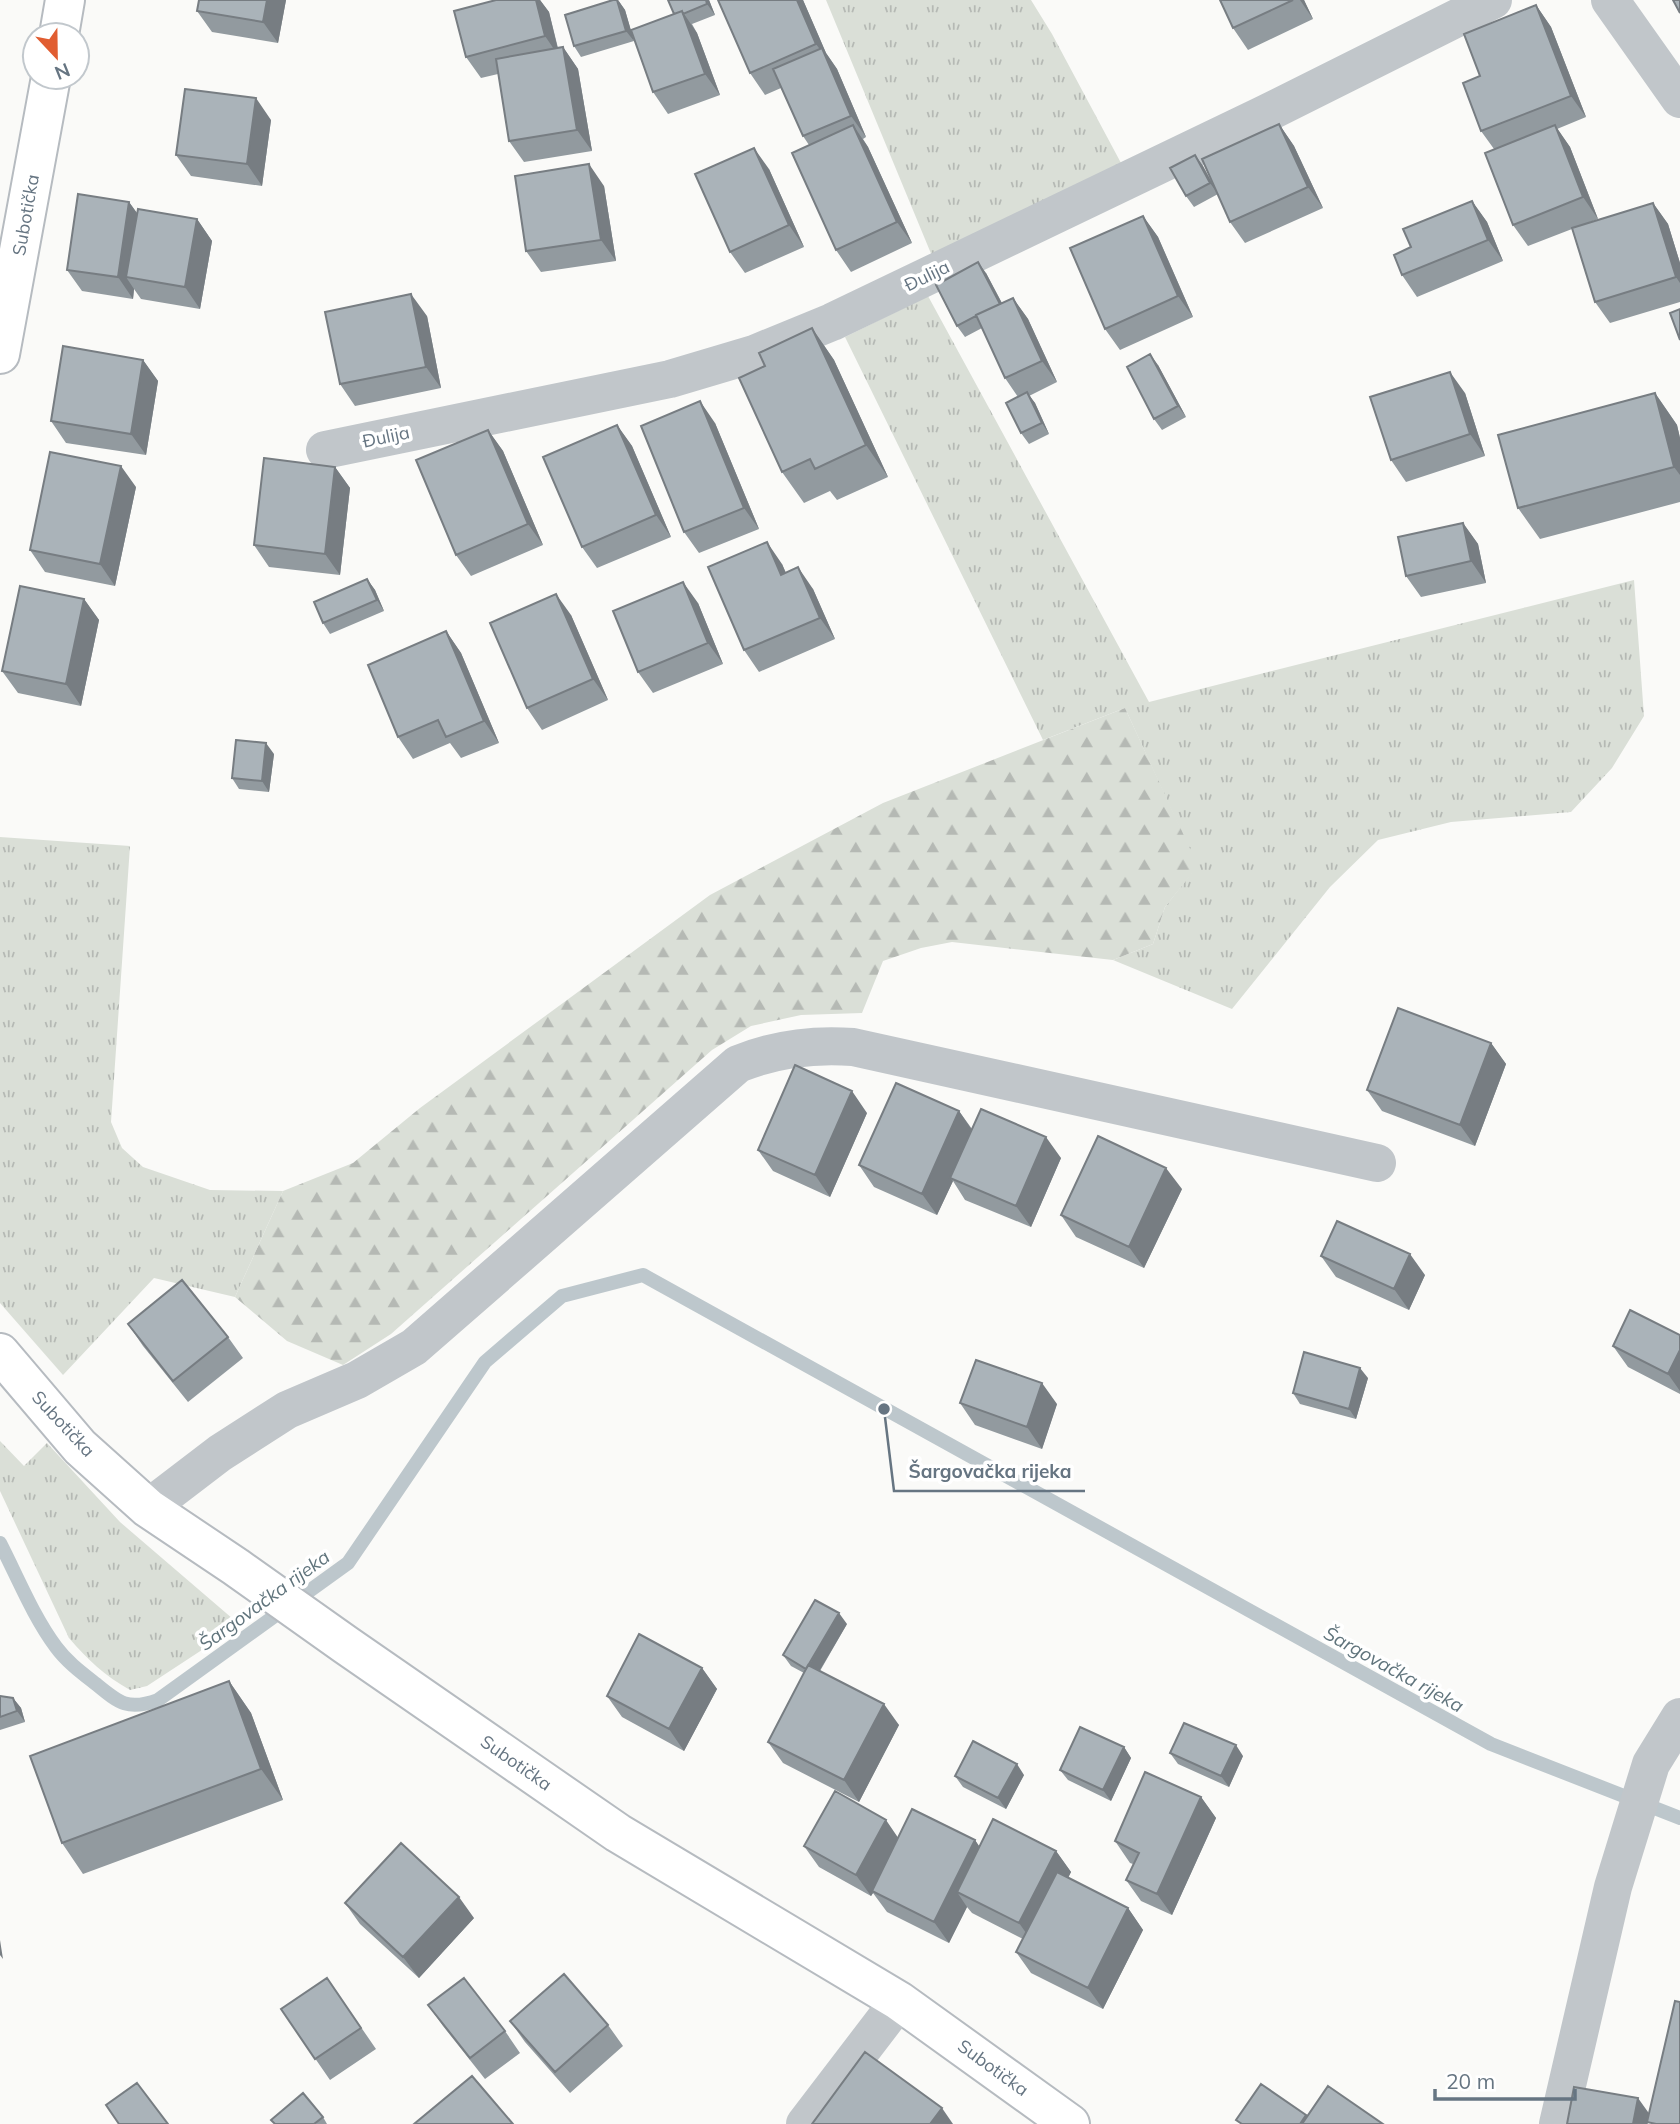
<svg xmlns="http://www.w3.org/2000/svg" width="1680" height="2124" font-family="Mulish,sans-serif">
  <defs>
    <pattern id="grass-tufts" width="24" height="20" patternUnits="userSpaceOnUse" patternTransform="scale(1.75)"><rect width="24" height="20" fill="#dadfd7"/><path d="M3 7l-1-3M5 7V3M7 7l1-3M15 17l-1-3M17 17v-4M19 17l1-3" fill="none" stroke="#b5b9b4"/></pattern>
    <pattern id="forest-firs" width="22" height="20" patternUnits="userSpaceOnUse" patternTransform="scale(1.75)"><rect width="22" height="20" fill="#dadfd7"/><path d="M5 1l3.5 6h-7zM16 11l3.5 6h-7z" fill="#b5b9b4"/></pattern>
  </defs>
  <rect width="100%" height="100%" fill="#fafaf8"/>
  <path fill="url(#grass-tufts)" d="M826,0H1031L1052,34L1121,163L932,256Z
    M928,296L1149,702L1634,580L1644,716L1612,768L1571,812L1451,822L1378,840L1330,887L1232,1009L1113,960L1153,944L1165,907L1197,866L1125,708L1043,740L845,337Z
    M0,837L130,846L111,1122L122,1148L143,1167L210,1190L283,1191L235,1297L154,1278L63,1375L0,1303Z
    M0,1441L24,1466L47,1443L120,1522L240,1625L147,1686L130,1690C105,1676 87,1659 69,1638L0,1491Z"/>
  <path fill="url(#forest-firs)" d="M1125,708L1198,866L1165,907L1153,944L1113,960L952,942L921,948L883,961L862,1013L801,1015L751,1026L712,1050L391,1334L343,1365L287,1341L235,1297L283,1191L353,1163L420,1108L710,895L883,803Z"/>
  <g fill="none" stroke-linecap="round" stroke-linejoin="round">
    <path stroke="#bdc7cc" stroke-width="14" d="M0,1543C18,1578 33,1616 56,1647C67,1662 82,1673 96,1684C119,1703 128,1711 158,1700L348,1563L485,1362L562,1296L643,1275L1491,1744L1680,1818"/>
    <g stroke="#b6bbc0" stroke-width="42">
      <path id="secondary" d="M59,35L65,0
        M0,354L51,77
        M0,1353L80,1447L148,1508L236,1567L346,1645L618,1833L899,2001L1070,2124"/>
    </g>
    <path stroke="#c1c6ca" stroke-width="38" d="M1610,0L1680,99
      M325,450L670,379L754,354L832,322L1263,115L1493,0
      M148,1508L220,1453L287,1410L357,1380L414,1347L738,1064C775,1049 814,1044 853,1047L1377,1163
      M805,2124L899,2001
      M1558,2124L1613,1887L1651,1764L1680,1717"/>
    <use href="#secondary" stroke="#fff" stroke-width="38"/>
  </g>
  <path fill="#929a9f" d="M199,0H286L278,43L212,32L197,11Z
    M496,0H540L549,12L558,48L563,47L578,69L592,151L524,162L509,141L498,74L481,78L466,57Z
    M618,0L625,10L634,41L581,57L574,46Z
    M668,0H709L715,15L692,24L697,33L720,95L668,114L653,92L674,14Z
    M803,0L826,53L837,69L866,137L863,139L868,147L912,243L851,272L836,250L809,145L803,136L781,88L765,95L750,73Z
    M1220,0H1304L1313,19L1248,50L1233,28Z
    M1536,5L1551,27L1586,117L1557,129L1570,147L1598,219L1585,224L1653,203L1668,224L1680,263V302L1610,323L1595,302L1572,229L1528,246L1513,225L1494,149L1481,131L1480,76Z
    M271,120L262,186L191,176L176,155Z
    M1279,124L1294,146L1323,208L1245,243L1230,222L1218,194L1194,207L1186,196L1195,155L1203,166L1217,192Z
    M769,169L804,247L745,273L730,252Z
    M604,186L616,261L541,272L526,251Z
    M1472,201L1487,222L1503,261L1417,297L1402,275L1411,247Z
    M129,202L137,213L197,219L212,241L200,309L141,299L134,289L133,299L82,291L67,270Z
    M1143,216L1158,237L1193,317L1120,350L1105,329Z
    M986,273L1002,303L1013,298L1028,319L1057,382L1029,396L1035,403L1049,434L1029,444L1021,433L1018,397L1005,378L982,328L965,337L957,326Z
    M427,316L441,388L355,406L340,384Z
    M812,328L834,360L888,477L837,500L830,491L804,503L782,472L765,366Z
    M143,360L158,381L146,455L66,443L51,421Z
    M1158,365L1186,417L1162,430L1154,419Z
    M1465,393L1485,456L1406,482L1391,460Z
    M1655,393L1677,425L1680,438V502L1540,539L1518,508Z
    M715,423L759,529L699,553L684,532Z
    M617,425L632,446L671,537L597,568L582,547Z
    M488,430L503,451L543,545L471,576L456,555Z
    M335,467L350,488L340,575L269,567L254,545Z
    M136,487L115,586L45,572L30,550Z
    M1463,523L1478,544L1486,583L1421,597L1406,576Z
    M782,564L786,573L813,589L835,639L759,672L744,650Z
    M367,579L375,590L384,611L330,634L323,623Z
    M84,599L99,620L81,706L18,693L2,671Z
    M698,603L723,664L653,693L638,672Z
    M571,615L608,700L542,730L527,708Z
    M446,631L461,653L499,743L461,758L450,743L413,759L398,737Z
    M274,754L269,792L239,789L232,778Z
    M1491,1043L1506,1064L1475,1146L1382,1111L1367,1090Z
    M959,1111L972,1129L1061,1158L1031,1227L965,1200L953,1181L937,1215L874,1187L859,1165Z
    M867,1113L830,1197L773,1171L758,1150Z
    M1182,1189L1144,1268L1076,1237L1061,1215Z
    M1321,1256L1425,1275L1409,1310L1336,1277Z
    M128,1324L228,1337L243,1358L188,1402L143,1346Z
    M1680,1335V1394L1628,1367L1613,1346Z
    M1368,1378L1356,1419L1300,1404L1293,1393Z
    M960,1403L1057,1404L1042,1449L975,1425Z
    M847,1624L820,1671L899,1725L859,1802L783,1763L768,1742L804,1673L791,1666L783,1655Z
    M702,1668L717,1689L684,1751L622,1717L607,1696Z
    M229,1681L251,1713L283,1800L83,1874L62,1843Z
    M0,1696L13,1698L21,1708L25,1722L0,1730Z
    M1124,1747L1131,1758L1111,1801L1068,1780L1060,1770Z
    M1170,1753L1243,1756L1229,1787L1178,1764Z
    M1024,1775L1006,1809L963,1787L955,1776Z
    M1201,1797L1216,1818L1172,1915L1141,1901L1126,1880L1133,1864L1130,1863L1115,1841Z
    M898,1837L975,1840L979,1847L1056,1851L1071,1872L1068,1878L1128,1908L1143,1930L1103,2009L1031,1973L1016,1952L1023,1939L972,1913L967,1907L949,1943L887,1912L873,1893L871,1896L819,1867L804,1846Z
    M345,1903L474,1918L419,1978L360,1924Z
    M327,1978L376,2049L330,2080L281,2009Z
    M428,2005L505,2031L520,2053L485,2079L443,2026Z
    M510,2021L608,2025L623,2046L570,2093L525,2042Z
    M323,2117L327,2124H274Z"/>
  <path fill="#777d82" d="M267,0H286L278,43L263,22Z
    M536,0H540L549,12L560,58L545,36Z
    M618,0L625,10L634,41L626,31Z
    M706,0H709L715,15L707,4Z
    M797,0H803L826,53L837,69L866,137L851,116L827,59L816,44Z
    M1300,0H1304L1313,19Z
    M1536,5L1551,27L1586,117L1571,96Z
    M682,11L697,33L720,95L705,74Z
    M563,47L578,69L592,151L577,130Z
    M256,98L271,120L262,186L247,164Z
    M1279,124L1294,146L1323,208L1308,187Z
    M853,125L868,147L912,243L897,222Z
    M1555,125L1570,147L1598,219L1583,197Z
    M754,148L769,169L804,247L789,225Z
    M1195,155L1203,166L1218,194L1210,183Z
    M589,164L604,186L616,261L601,240Z
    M1472,201L1487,222L1503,261L1488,240Z
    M129,202L144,223L126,277L134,289L133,299L118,277Z
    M1653,203L1668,224L1680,263V283L1676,277Z
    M1143,216L1158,237L1193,317L1178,296Z
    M197,219L212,241L200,309L185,287Z
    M978,262L986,273L1008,315L1000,304Z
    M411,294L427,316L441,388L426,367Z
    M1013,298L1028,319L1057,382L1042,361Z
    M812,328L834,360L888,477L866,445Z
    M1150,354L1158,365L1186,417L1178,406Z
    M143,360L158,381L146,455L131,434Z
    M1450,372L1465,393L1485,456L1470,434Z
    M1027,392L1035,403L1049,434L1042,423Z
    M1655,393L1677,425L1680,438V475L1674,467Z
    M700,401L715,423L759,529L744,508Z
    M617,425L632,446L671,537L656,515Z
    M488,430L503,451L543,545L528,524Z
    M121,466L136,487L115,586L100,564Z
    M335,467L350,488L340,575L325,554Z
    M1463,523L1478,544L1486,583L1471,561Z
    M767,542L782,564L796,597L781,575Z
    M798,567L813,589L835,639L820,618Z
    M367,579L375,590L384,611L377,600Z
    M683,582L698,603L723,664L708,643Z
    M556,594L571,615L608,700L593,679Z
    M84,599L99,620L81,706L66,684Z
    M446,631L461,653L499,743L484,721Z
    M266,743L274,754L269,792L262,781Z
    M1491,1043L1506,1064L1475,1146L1460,1125Z
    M852,1091L867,1113L830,1197L815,1175Z
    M959,1111L974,1133L950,1178L953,1181L937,1215L922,1194Z
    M1046,1137L1061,1158L1031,1227L1016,1206Z
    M1166,1168L1182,1189L1144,1268L1129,1247Z
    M1410,1254L1425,1275L1409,1310L1394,1289Z
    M1680,1350V1391L1668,1374Z
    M1360,1368L1368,1378L1356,1419L1349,1409Z
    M1042,1383L1057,1404L1042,1449L1027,1427Z
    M839,1613L847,1624L814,1680L807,1669Z
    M702,1668L717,1689L684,1751L669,1729Z
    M229,1681L251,1713L283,1800L261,1769Z
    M13,1698L21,1708L25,1722L17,1711Z
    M884,1704L899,1725L859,1802L844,1780Z
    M1236,1745L1243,1756L1229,1787L1221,1776Z
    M1124,1747L1131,1758L1111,1801L1103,1790Z
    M1017,1764L1024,1775L1006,1809L998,1798Z
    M1201,1797L1216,1818L1172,1915L1157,1894Z
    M886,1820L901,1842L872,1891L873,1893L871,1896L856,1875Z
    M975,1840L990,1862L957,1892L967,1907L949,1943L934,1922Z
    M1056,1851L1071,1872L1034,1944L1019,1923Z
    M459,1897L474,1918L419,1978L403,1957Z
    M1128,1908L1143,1930L1103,2009L1088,1988Z
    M0,1940L3,1959L0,1955Z
    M1638,2098L1653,2119L1647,2122L1648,2124H1633Z
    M942,2108L953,2124H930Z"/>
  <path fill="#aab3b9" stroke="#777d82" stroke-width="2" d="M199,0H267L263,22L197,11Z
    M496,0H536L545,36L466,57L454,11Z
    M613,0H617L626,31L574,46L565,15Z
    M668,0H706L707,4L683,14L682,11L674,14Z
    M718,0H797L816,44L750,73Z
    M1220,0H1293L1233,28Z
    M1673,0H1680V13Z
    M1536,5L1571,96L1481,131L1463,83L1480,76L1464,34Z
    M682,11L705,74L653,92L631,30Z
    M563,47L577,130L509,141L496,59Z
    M822,48L851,116L803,136L773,69Z
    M185,89L256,98L247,164L176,155Z
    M1279,124L1308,187L1230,222L1202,159Z
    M853,125L897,222L836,250L792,153Z
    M1555,125L1583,197L1513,225L1485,153Z
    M754,148L789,225L730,252L695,174Z
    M1195,155L1210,183L1186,196L1170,168Z
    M589,164L601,240L526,251L515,176Z
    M78,194L129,202L118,277L67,270Z
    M1472,201L1488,240L1402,275L1394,255L1411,247L1403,229Z
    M1653,203L1676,277L1595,302L1572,228Z
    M138,209L197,219L185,287L126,277Z
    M1143,216L1178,296L1105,329L1070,248Z
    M978,262L1000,304L976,315V316L957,326L936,285Z
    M411,294L426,367L340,384L325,312Z
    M1013,298L1042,361L1005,378L976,315Z
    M1680,309V340L1670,313Z
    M812,328L866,445L815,469L810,459L782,472L739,378L765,366L759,353Z
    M63,346L143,360L131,434L51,421Z
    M1150,354L1178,406L1154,419L1127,367Z
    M1450,372L1470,434L1391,460L1370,397Z
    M1027,392L1042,423L1021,433L1006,403Z
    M1655,393L1674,467L1518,508L1498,435Z
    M700,401L744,508L684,532L641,426Z
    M617,425L656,515L582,547L543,457Z
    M488,430L528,524L456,555L416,460Z
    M50,452L121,466L100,564L30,550Z
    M264,458L335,467L325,554L254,545Z
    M1463,523L1471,561L1406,576L1398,537Z
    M767,542L781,575L798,567L820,618L744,650L708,567Z
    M367,579L377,600L323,623L314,602Z
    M683,582L708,643L638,672L613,611Z
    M20,586L84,599L66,684L2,671Z
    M556,594L593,679L527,708L490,623Z
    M446,631L484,721L446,737L438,720L398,737L368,665Z
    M236,740L266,743L262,781L232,778Z
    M1398,1008L1491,1043L1460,1125L1367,1090Z
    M795,1065L852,1091L815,1175L758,1150Z
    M896,1083L959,1111L922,1194L859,1165Z
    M981,1109L1046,1137L1016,1206L950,1178Z
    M1098,1136L1166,1168L1129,1247L1061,1215Z
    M1337,1221L1410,1254L1394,1289L1321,1256Z
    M182,1280L228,1337L173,1381L128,1324Z
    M1630,1310L1680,1335V1350L1668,1374L1613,1346Z
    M1304,1352L1360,1368L1349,1409L1293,1393Z
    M976,1360L1042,1383L1027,1427L960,1403Z
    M815,1600L839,1613L806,1669L783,1655Z
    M639,1634L702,1668L669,1729L607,1696Z
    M808,1665L884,1704L844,1780L768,1742Z
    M229,1681L261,1769L62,1843L30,1756Z
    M0,1696L13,1698L17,1711L0,1717Z
    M1184,1723L1236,1745L1221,1776L1170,1753Z
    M1080,1727L1124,1747L1103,1790L1060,1770Z
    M973,1741L1017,1764L998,1798L955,1776Z
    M1145,1772L1201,1797L1157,1894L1126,1880L1139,1853L1115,1841Z
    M835,1791L886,1820L856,1875L804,1846Z
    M912,1809L975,1840L934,1922L872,1891Z
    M993,1819L1056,1851L1019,1923L957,1892Z
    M401,1843L459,1897L403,1957L345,1903Z
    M1057,1872L1128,1908L1088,1988L1016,1952Z
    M564,1974L608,2025L555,2072L510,2021Z
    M327,1978L361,2028L315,2059L281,2009Z
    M464,1978L505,2031L470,2058L428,2005Z
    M1675,2001L1680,2002V2124H1656L1647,2122Z
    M865,2052L942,2108L930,2124H812Z
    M472,2076L513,2124H414Z
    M137,2083L168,2124H119L106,2105Z
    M1261,2084L1306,2115L1300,2124H1242L1236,2120Z
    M1328,2086L1383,2124H1302Z
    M1574,2087L1638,2098L1633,2124H1567Z
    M303,2093L323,2117L314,2124H275L271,2120Z"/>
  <g text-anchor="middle" stroke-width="7" stroke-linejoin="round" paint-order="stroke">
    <g font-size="18" fill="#667582" stroke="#fff">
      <text transform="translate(26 215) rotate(-80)" y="6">Subotička</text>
      <text transform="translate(927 276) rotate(-26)" y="6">Đulija</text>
      <text transform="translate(386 437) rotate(-12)" y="6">Đulija</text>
      <text transform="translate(63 1424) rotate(47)" y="6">Subotička</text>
      <text transform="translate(516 1763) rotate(35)" y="6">Subotička</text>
      <text transform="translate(993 2068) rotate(36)" y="6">Subotička</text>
    </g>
    <g font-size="19" font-style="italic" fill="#60747c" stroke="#fff">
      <text transform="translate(264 1600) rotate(-36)" y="7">Šargovačka rijeka</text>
      <text transform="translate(1394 1669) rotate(29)" y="7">Šargovačka rijeka</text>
    </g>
  </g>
  <path fill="none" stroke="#667582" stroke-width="2.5" d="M884 1409L894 1491H1085"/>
  <circle fill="#667582" stroke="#fff" stroke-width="2.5" cx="884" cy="1409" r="7"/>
  <g font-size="19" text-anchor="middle" font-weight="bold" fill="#667582" stroke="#fff" stroke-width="7" stroke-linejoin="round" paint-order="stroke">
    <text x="990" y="1478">Šargovačka rijeka</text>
  </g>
  <g transform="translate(56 56) rotate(158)"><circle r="33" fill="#ffffff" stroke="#c2c8cd" stroke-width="2"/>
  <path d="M0-5L12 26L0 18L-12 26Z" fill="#e15d31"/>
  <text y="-10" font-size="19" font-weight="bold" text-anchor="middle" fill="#667582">N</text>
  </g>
  <path d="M1435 2089v10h140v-10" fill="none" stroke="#667582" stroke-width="3.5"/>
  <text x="1446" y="2089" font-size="21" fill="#667582" stroke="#ffffff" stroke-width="5" paint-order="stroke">20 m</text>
</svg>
